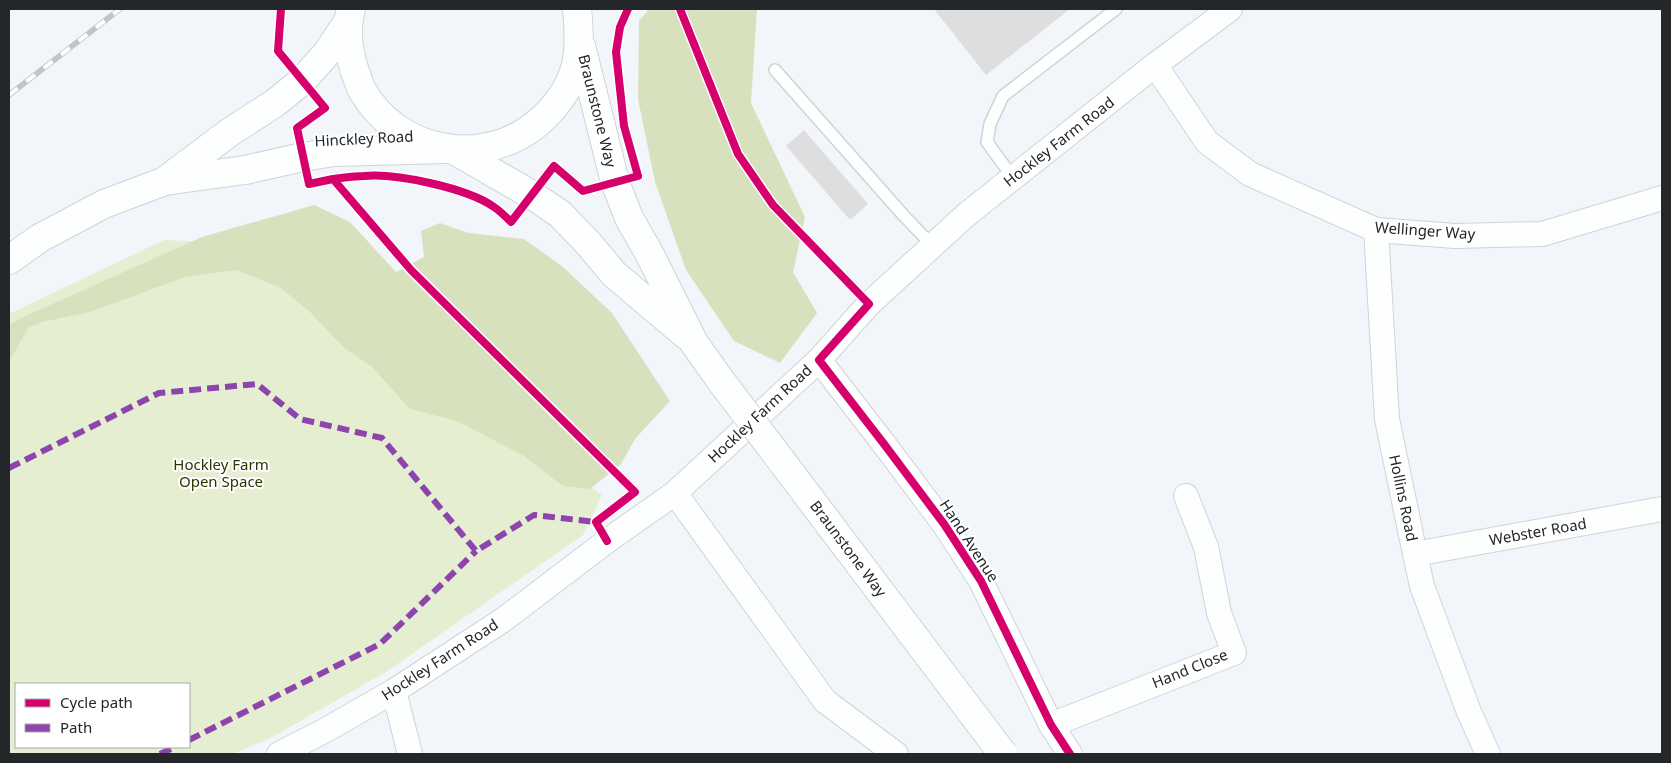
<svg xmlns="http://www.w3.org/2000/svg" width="1671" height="763" font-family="'Noto Sans',sans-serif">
  <rect width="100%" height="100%" fill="#f2f6fa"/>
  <path fill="#e6eed1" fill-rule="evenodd" d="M164,240L273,245L602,495L583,535L386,672L269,739L232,754H9V314ZM16,684H189V747H16Z"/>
  <path fill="#d8e1bd" d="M649,9H757L751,103L805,217L793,272L817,313L780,363L734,341L686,270L655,182L638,99L639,21Z
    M314,205L350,222L396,272L424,257L421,231L440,223L468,233L524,239L563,267L612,313L670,401L635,439L621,464L590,489L563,486L524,456L457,421L410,409L371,366L344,348L311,313L281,288L236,270L185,277L90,312L42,322L28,328L9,362V325L21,318L202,237Z"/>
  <path fill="#dedede" d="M934,9H1070L986,75Z
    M804,130L868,204L850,220L786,146Z"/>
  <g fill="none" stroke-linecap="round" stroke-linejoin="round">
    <g stroke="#d0d3d6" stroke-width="14">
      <path id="lane" d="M775,70L904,216L933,246
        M1013,178L987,142L990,124L1003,96L1116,9"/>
    </g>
    <g stroke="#d0d3d6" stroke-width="26">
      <path id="street" d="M1155,65L1207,142L1250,174L1376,230L1455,236L1542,234L1662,198
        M1376,230L1387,419L1415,554L1422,586L1469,712L1488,754
        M819,360L884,444L944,524L981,581L1051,725L1070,754
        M675,493L825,701L896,754
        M1415,554L1662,509
        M394,691L410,754
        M1051,725L1234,653L1219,613L1206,547L1186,496
        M279,754L324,731L394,691L503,620L607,541L675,493L819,360L869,304L966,215L1155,65L1230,9"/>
    </g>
    <g stroke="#d0d3d6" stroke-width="30">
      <path id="primary" d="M166,180L230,132L275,103L302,81L327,53L349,20
        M9,260L40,238L104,204L165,181L245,170L303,157L334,152L446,149"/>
    </g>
    <g stroke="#d0d3d6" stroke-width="30">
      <path id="highway" d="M351,9C345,29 349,53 355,72C358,78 359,85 362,90C398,154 484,169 539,122C556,107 570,88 576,65C580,46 579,29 577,9
        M581,46L615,182L629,218L649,253L694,343L721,381
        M454,150L532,195L560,214L588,243L614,274L686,335"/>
    </g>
    <use href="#lane" stroke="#fdfefe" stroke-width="11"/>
    <use href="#street" stroke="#fdfefe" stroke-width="24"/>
    <use href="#primary" stroke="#fdfefe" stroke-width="28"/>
    <use href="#highway" stroke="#fdfefe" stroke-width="28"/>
    <g stroke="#c2c4c5" stroke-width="5.5">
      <path id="rail" d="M9,95L120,9"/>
    </g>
    <use href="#rail" stroke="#fff" stroke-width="4" stroke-dasharray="11" stroke-linecap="butt"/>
    <g stroke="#d0d3d6" stroke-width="30" stroke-linecap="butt">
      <path id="highway-bridge" d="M721,381L1003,754"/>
    </g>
    <use href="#highway-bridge" stroke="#fdfefe" stroke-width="28"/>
    <path stroke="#8e44ad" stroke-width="6" stroke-dasharray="12 6" stroke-linecap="butt" d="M9,468L159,393L257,384L300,419L382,438L476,551L534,515L596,522
      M189,740L380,644L476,551
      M160,754L175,747"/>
    <g stroke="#fff" stroke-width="11">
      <path id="cycleway" d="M281,9L278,51L325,108L297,128L309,184L333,179L411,270L635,492L596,522L607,541
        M680,9L738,154L773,205L869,304L819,360L884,444L944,524L981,581L1051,725L1070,754
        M333,179C343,178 353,176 364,176C396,173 467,188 494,207C500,211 506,217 511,222L554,166L583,191L638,176L624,126L616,52L620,27L628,9"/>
    </g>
    <use href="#cycleway" stroke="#d6006c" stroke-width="8"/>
  </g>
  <g text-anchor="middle" stroke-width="4" stroke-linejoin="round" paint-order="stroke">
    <g font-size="15" fill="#23272a" stroke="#fff">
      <text transform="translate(597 111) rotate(76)" y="5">Braunstone Way</text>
      <text transform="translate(364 139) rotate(-3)" y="5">Hinckley Road</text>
      <text transform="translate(1059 142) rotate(-38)" y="5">Hockley Farm Road</text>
      <text transform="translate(1425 231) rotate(4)" y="5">Wellinger Way</text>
      <text transform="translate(760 414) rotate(-43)" y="5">Hockley Farm Road</text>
      <text transform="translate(1403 498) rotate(78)" y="5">Hollins Road</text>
      <text transform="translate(1538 532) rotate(-10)" y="5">Webster Road</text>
      <text transform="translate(969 541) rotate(57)" y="5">Hand Avenue</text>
      <text transform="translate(848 549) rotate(53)" y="5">Braunstone Way</text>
      <text transform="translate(440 660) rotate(-33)" y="5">Hockley Farm Road</text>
      <text transform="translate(1190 669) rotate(-22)" y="5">Hand Close</text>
    </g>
    <g font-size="15" fill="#2f3500" stroke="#fff">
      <text x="221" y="470">Hockley Farm<tspan x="221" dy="17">Open Space</tspan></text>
    </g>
  </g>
  <rect width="1671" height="763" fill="none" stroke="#23272a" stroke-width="20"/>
  <rect x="15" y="683" width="175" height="65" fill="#ffffff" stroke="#a7a9aa"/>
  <rect x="25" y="699" width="25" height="8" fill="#d6006c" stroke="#a7a9aa"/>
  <text x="60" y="708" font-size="15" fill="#23272a">Cycle path</text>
  <rect x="25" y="724" width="25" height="8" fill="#8e44ad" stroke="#a7a9aa"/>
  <text x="60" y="733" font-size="15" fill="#23272a">Path</text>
</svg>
